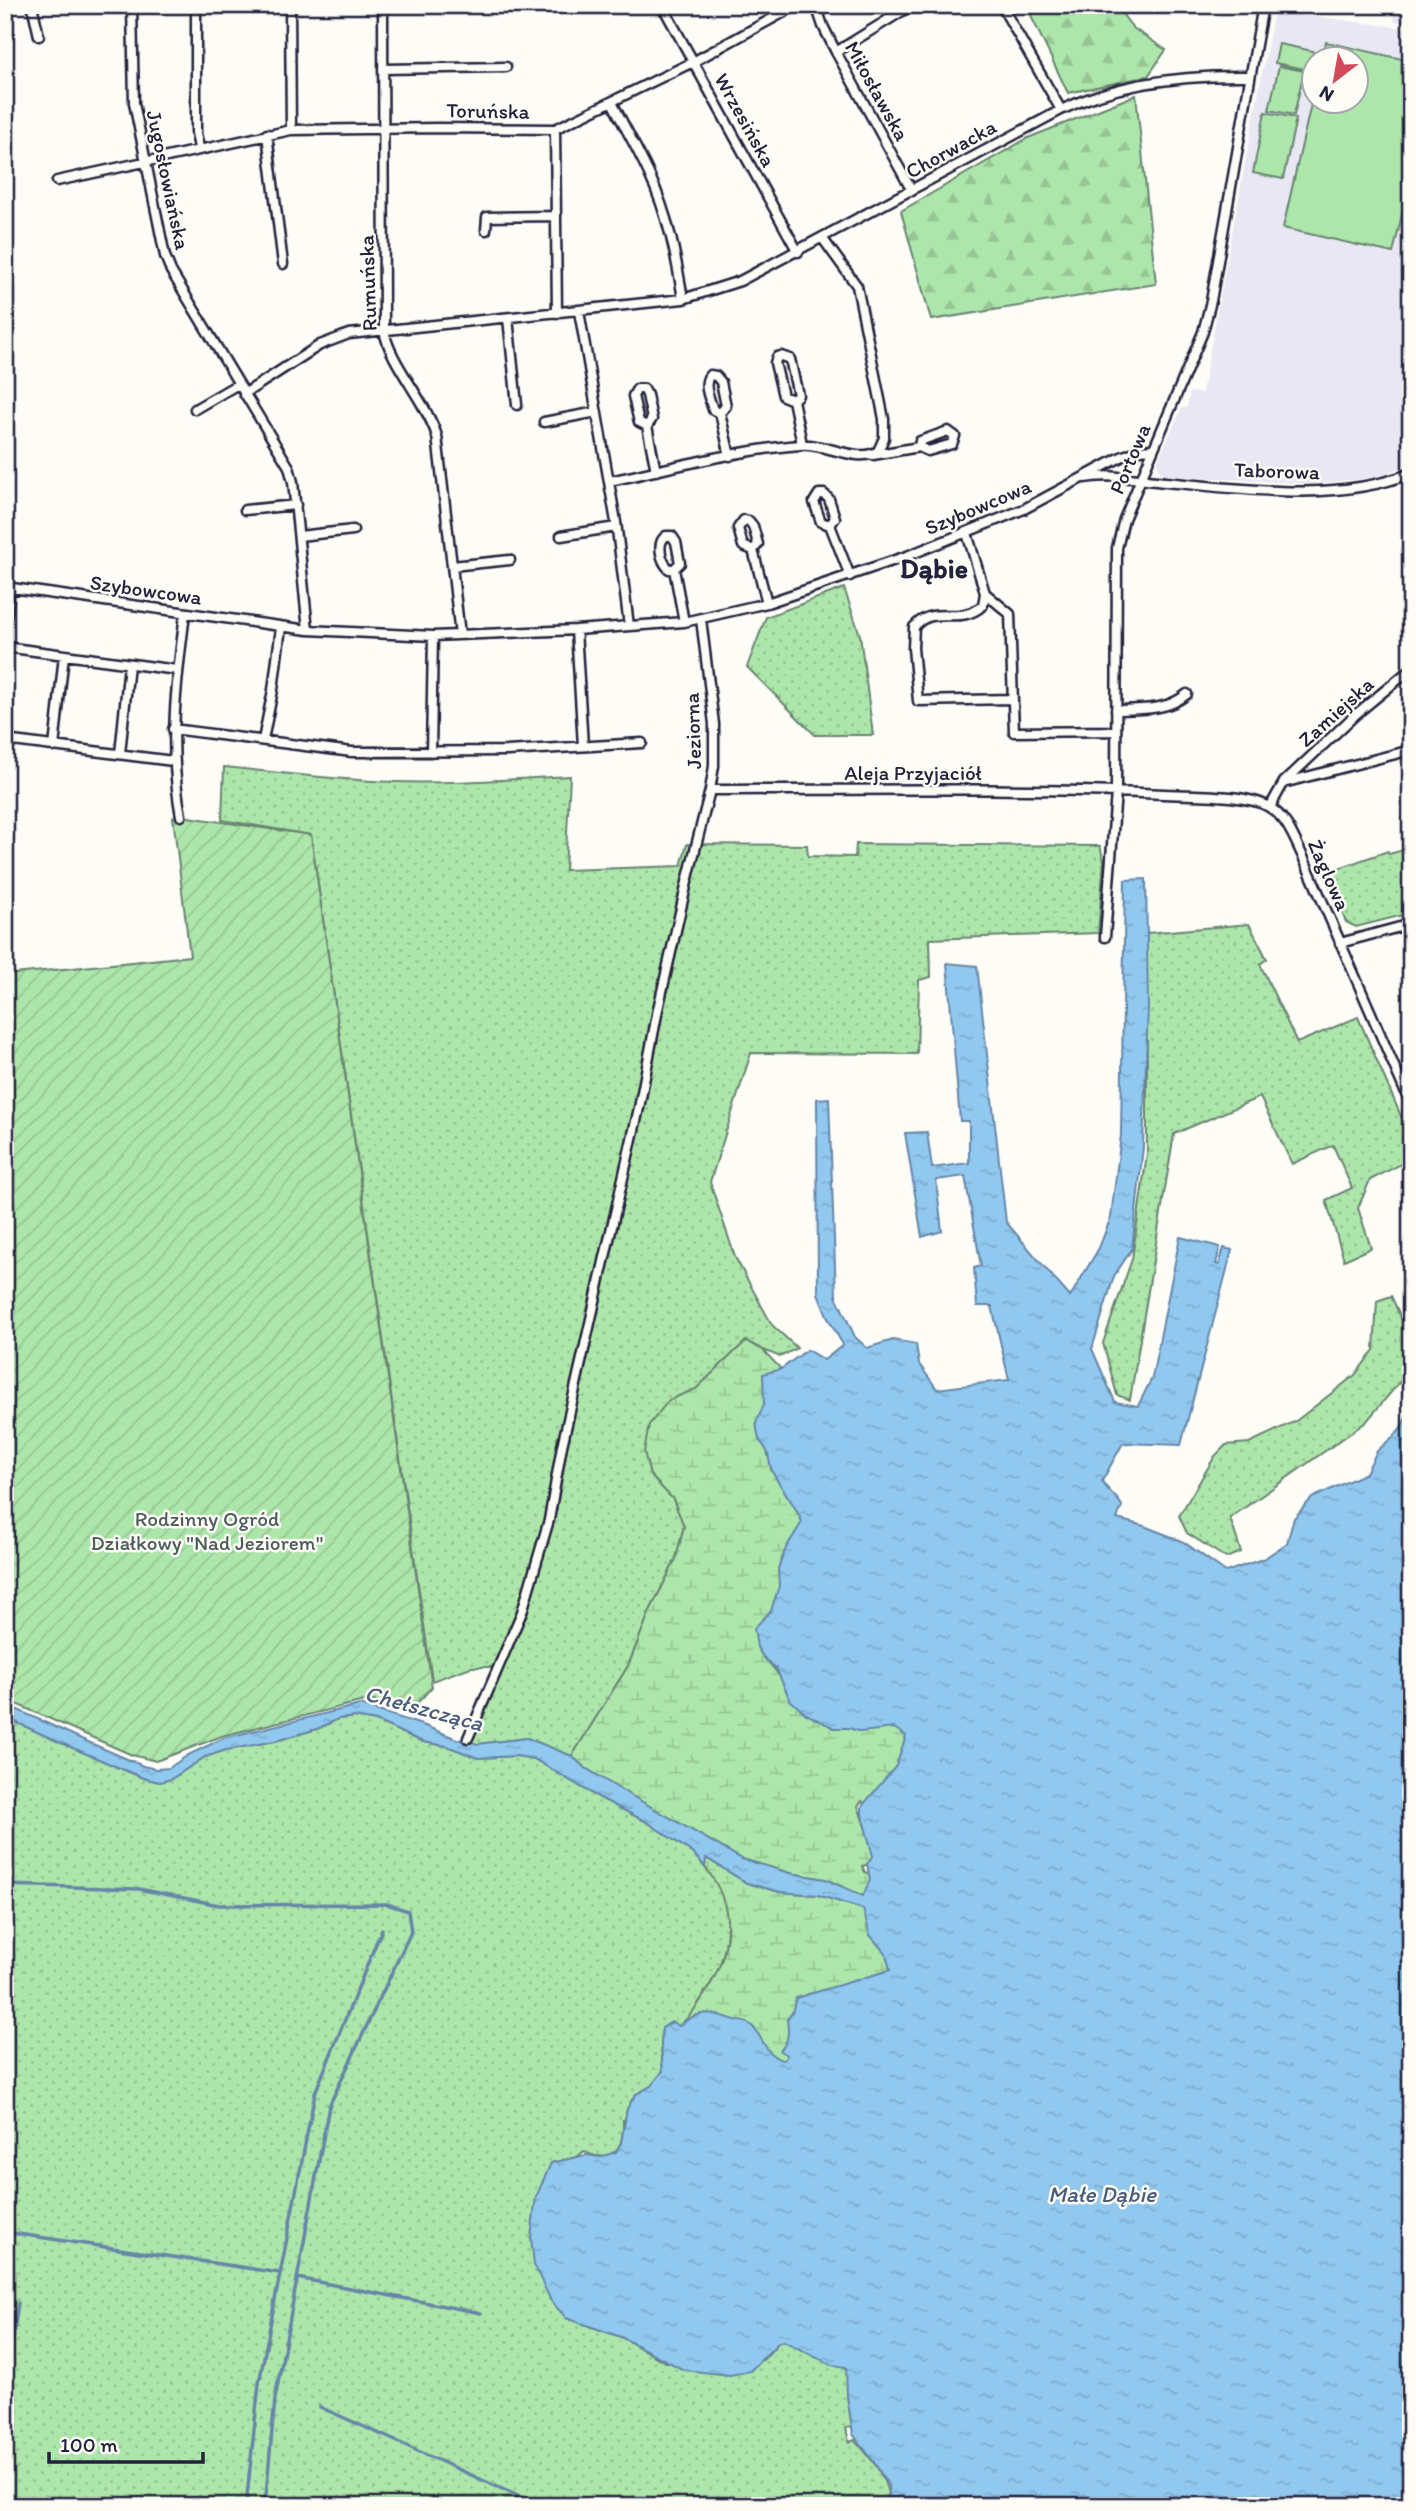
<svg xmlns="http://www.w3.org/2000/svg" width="1416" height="2511" font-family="Itim,sans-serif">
  <defs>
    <pattern id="grass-dots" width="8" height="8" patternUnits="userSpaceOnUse" patternTransform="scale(1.75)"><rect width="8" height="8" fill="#ade6aa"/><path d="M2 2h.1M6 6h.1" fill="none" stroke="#95c593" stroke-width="1.8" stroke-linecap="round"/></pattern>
    <pattern id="forest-firs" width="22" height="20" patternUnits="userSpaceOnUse" patternTransform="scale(1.75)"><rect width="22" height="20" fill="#ade6aa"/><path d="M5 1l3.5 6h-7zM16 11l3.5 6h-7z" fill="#95c593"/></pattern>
    <pattern id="wetland-marsh" width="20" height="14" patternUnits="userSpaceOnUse" patternTransform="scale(1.75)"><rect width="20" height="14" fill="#ade6aa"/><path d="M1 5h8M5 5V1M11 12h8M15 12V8" fill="none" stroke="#95c593"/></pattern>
    <pattern id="garden-furrows" width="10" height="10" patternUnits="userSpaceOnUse" patternTransform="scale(1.75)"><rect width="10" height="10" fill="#ade6aa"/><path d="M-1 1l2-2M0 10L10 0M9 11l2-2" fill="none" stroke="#95c593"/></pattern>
    <pattern id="water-ripples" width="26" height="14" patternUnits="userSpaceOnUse" patternTransform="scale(1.75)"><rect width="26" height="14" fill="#91c8ef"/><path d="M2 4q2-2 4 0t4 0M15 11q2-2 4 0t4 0" fill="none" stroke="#7dacce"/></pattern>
  </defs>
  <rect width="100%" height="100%" fill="#fdfcf7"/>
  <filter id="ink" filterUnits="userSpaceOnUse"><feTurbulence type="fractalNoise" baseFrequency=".0143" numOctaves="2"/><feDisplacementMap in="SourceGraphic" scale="14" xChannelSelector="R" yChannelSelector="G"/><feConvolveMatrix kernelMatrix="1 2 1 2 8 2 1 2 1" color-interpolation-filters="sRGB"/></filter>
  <g filter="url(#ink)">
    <path fill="#e8e7f3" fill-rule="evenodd" d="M1395,5H1411V23L1394,21Z
      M1274,11L1411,29V463L1386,474L1362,479L1311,484L1164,475L1159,470L1157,462L1182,408H1187L1190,392L1202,393ZM1314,60H1356V102H1314Z"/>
    <path fill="url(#grass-dots)" stroke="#688472" stroke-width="2" d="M844,588L860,635L873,735H815L747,667L766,617Z
      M224,767C281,773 337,780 394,782C453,784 511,779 570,776L565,870L681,866L687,844L807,845L808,856L855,857L856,844L1100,846L1104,861L1098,933L930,939L931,977L919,980L917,1054L751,1053L710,1182L735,1257L772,1325L797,1348L780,1357L745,1342L696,1389L669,1400L650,1475L673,1499L684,1525L676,1559L650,1611L628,1666L572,1756L527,1738L478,1744L471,1743L502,1667H471L432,1681L311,835L222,820Z
      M1411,848V913L1356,927L1346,922L1324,873L1388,851L1389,854Z
      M1249,924L1267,959L1260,964L1297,1043L1358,1017L1411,1139V1159L1370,1180L1358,1208L1371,1248L1344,1260L1326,1200L1352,1188L1333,1145L1292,1164L1260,1097L1174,1134L1130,1400L1117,1395L1103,1343L1132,1259L1147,1154V933Z
      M1391,1296L1411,1339V1367L1404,1377L1366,1422L1230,1518L1241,1552L1226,1558L1187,1533L1179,1516L1215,1456L1226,1445L1249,1443L1296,1421L1355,1375L1374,1350L1377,1301Z
      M5,1717L59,1742L143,1778L160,1782L171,1779L205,1757L226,1750L275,1741L317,1729L338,1719L355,1717L376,1721L423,1742L447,1746L478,1758L517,1756L534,1759L600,1798L647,1822L693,1853L718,1883L728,1914L726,1943L719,1970L690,2017L661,2044L663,2071L651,2086L635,2095L627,2109L621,2143L616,2152C603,2158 595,2158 584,2151L577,2157L551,2163L566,2318L621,2337L665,2362L763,2360L779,2342L784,2340L815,2357L847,2367V2396L852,2427L846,2428L849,2442L855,2440C874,2462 887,2476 890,2506H5Z"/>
    <path fill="url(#forest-firs)" stroke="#688472" stroke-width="2" d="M1029,5H1115L1133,28L1166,50L1148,76L1068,93L1032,18Z
      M1136,95L1156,284L931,320L901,211L1028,138Z"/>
    <path fill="url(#wetland-marsh)" stroke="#688472" stroke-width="2" d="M746,1341L763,1350L781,1369L766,1448L770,1456L771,1471L810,1498L764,1636L757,1647C764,1660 775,1667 782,1680L955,1699L871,1805L864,1804L862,1801L858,1806L877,1862L862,1866L865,1872L884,1880L863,1896L825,1879L790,1873L742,1859L611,1784L584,1767L572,1756L628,1666L650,1611L676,1559L684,1526L673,1499L650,1475L644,1452L649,1425L669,1400L696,1389Z
      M706,1858L747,1883L780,1892L818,1895L863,1909L907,1955L798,2051L638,2169L590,2156C619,2160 624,2144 623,2120L626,2118C629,2094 637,2098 651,2086C656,2082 659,2076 663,2071L661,2044L662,2028L672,2022L679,2026C692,2015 700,2002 709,1987C733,1946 735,1905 705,1867Z"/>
    <path fill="url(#garden-furrows)" stroke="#688472" stroke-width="2" d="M181,816L311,835L432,1687L413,1708L368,1700L222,1736L156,1761L132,1755L5,1699V975L190,956L173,817Z"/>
    <path fill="#ade6aa" stroke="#688472" stroke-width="2" d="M1326,42L1411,61V177L1393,253L1283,228L1314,91V102H1356V60L1322,59Z
      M1279,44L1313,51L1309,70L1275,63Z
      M1279,66L1304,71L1294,115L1269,110Z
      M1265,112L1296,118L1283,179L1253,173Z"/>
    <path fill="url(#water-ripples)" stroke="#6586a7" stroke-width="2" d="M1146,879L1148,1006L1143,1147L1132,1249L1114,1276L1092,1349L1115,1402L1138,1406L1152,1378L1180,1237L1220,1247L1216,1264L1219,1265L1224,1248L1232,1250L1181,1445L1123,1443L1102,1481C1107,1491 1117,1496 1122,1506L1117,1519L1144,1526L1182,1541L1226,1572L1265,1558L1287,1543L1294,1518L1312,1498L1366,1473L1377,1451L1399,1431L1411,1409V2506H890L888,2485L874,2462L853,2434L847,2396L846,2367L832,2365L784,2341L779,2342L750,2371L730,2375L684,2370L621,2337L566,2318L551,2301L534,2265L531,2237L536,2197L551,2163L586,2155L600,2157L616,2152L621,2143L627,2109L635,2095L651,2086L663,2071L661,2044L662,2028L672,2022L679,2026C701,2008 711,2012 735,2020C740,2021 747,2022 751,2025C763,2036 766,2058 784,2060L787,2055L780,2051C789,2041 789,2032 787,2019L792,2013L796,1998L890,1970L886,1954L870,1935L863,1909L818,1895L780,1892L747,1883L706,1858L705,1867L693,1853L647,1822L600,1798L534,1759L517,1756L478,1758L447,1746L423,1742L376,1721L355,1717L338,1719L317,1729L275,1741L226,1750L205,1757L171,1779L160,1782L143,1778L59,1742L5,1717V1704L88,1742L143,1766L156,1769L169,1768L188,1755L224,1738L360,1705L425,1726L457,1739L478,1744L527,1738L572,1756L584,1767L611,1784L742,1859L790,1873L825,1879L863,1896L870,1880L867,1864L873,1856L862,1815V1806L896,1766L906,1736L894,1728L861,1732L849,1728H834L806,1714L790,1700L776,1668L763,1657L757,1647L754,1628L771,1611L779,1586L778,1569L786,1548L802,1522C795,1504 783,1491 774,1475C766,1461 773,1454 759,1440L756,1423L764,1404L763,1374L781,1369L807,1350L824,1360L843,1345L828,1318L818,1293L817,1099L829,1098L836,1296L855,1337L867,1348L893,1340L916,1344L919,1364L937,1389L1009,1380L992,1306H977L974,1268L981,1266L965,1176L936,1180L942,1231L922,1237L905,1133L927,1132L932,1168L969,1163V1121H960L947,963L977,966L1006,1222L1070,1297L1099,1248L1111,1217L1121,1135L1125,880Z"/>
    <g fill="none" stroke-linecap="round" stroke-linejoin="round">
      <path stroke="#6586a7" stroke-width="3.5" d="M5,1885L139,1889L219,1905L387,1904L408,1911L411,1932L329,2106L275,2399L265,2506
        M5,2232L280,2273
        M5,2256L9,2232
        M297,2278L481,2313
        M5,2394L18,2303
        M320,2407L540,2506
        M246,2506L259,2383L315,2093L382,1929"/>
      <g stroke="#22223b" stroke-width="13">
        <path id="street" d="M32,5L39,36
          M132,5L134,103L165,256L171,271L289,467L293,482L308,630
          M196,5V133L199,148
          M290,5L291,130
          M383,5L384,330C389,362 426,401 437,436L460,635
          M662,5L798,252
          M816,5L823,26L836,52L912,191
          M1001,5L1061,110
          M836,52L912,5
          M383,69L506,67
          M612,102C624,126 638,150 649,174C668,214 676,256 683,299
          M555,129L557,313
          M267,134L283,264
          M57,181L291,130L439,128L555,129L693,62L797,5
          M486,230L487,217L556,216
          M579,311L616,522L629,626
          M508,318L517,405
          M244,394L320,345L349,334L683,299L740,281L1061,110C1118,82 1186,75 1250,76
          M793,400L783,396L775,363L777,357L781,356L790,359L798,395L793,400L802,444
          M195,409L238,384
          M720,413L726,406L721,382L716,376L710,375C702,384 710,399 713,410L720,413L730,456
          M544,422L597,412
          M647,426L639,422L633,396L637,389H644L647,395L652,419L647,426L656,471
          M873,455L919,447L928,451L952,444L955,436L948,431L920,441L919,447
          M1085,478C1110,473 1140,480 1166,482C1242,489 1339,503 1411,473
          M609,481C672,468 736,450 800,445C823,442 858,464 878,451L884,438V419L857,286L823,239
          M245,510L296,505
          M830,525L835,518L829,499L824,494H819L814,502L821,522L830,525L850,576
          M967,533L985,593L1010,614L1014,732L1116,731
          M299,536L353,530
          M561,536L616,527
          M753,550L743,546L738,528L744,520L749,521L753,526L758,544L753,550L767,603
          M452,566L510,560
          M674,569H669C661,561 656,543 666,536H672L676,542L680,563L674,569L684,622
          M5,587L308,630L433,636L576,630L684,622L767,603L907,556L1024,509L1121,457L1139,450L1153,449
          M985,593L983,605C959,627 934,603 914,627L913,648L918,701L1011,699
          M5,628L10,587
          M576,630L583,746
          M5,647L177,670
          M1116,710C1142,709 1167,711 1187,694
          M173,729L352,752L507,751L642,743
          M5,740L173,761
          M263,740L273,690L281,627
          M54,747L64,655
          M431,752L433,636
          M120,754L129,664
          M1287,782L1411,750
          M710,790C861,790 1013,787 1164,794C1190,795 1248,794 1269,807C1288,818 1295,841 1304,859L1411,1105
          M1270,807L1284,782L1355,715L1411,669
          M181,816C168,746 176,684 185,614
          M1105,937L1116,792L1117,548L1124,519L1203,332L1211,301L1263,5
          M1340,943L1411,924
          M468,1738L522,1612L549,1520L562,1446L639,1108L658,1009L687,882L710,790L714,766V724L701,619"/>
      </g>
      <use href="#street" stroke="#fdfcf7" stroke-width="8"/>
    </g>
  </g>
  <g text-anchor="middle" stroke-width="5" stroke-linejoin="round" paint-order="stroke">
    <g font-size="21" fill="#22223b" stroke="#fdfcf7">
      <text transform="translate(877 91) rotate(61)" y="7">Miłosławska</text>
      <text transform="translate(488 111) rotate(1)" y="7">Toruńska</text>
      <text transform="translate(745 120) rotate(61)" y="7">Wrzesińska</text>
      <text transform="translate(951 149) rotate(-29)" y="7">Chorwacka</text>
      <text transform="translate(168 180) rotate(78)" y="7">Jugosłowiańska</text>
      <text transform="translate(368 283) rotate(-92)" y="7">Rumuńska</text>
      <text transform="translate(1130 459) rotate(-67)" y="7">Portowa</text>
      <text transform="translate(1277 471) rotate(2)" y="7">Taborowa</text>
      <text transform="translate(978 507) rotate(-23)" y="7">Szybowcowa</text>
      <text transform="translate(146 590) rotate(8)" y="7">Szybowcowa</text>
      <text transform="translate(1336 712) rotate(-42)" y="7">Zamiejska</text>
      <text transform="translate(693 731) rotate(-92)" y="7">Jeziorna</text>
      <text x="913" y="780">Aleja Przyjaciół</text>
      <text transform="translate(1329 875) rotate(66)" y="7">Żaglowa</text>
    </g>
    <g font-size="21" fill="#4c5d5c" stroke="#fdfcf7">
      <text x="207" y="1526">Rodzinny Ogród<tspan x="207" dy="24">Działkowy "Nad Jeziorem"</tspan></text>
    </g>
    <g font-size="23" font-style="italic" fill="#495c7a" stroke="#fdfcf7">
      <text transform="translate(424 1708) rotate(15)" y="8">Chełszcząca</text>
      <text x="1102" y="2202">Małe Dąbie</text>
    </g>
    <g font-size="28" font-weight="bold" fill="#22223b" stroke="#fdfcf7">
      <text x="934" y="578">Dąbie</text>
    </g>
  </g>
  <rect width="1416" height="2511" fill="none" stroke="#fdfcf7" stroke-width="28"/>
  <rect x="14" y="14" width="1388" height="2483" fill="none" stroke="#22223b" stroke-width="2.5" filter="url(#ink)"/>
  <g transform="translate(1335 80) rotate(211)"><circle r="33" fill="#fdfcf7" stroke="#a5a5ac" stroke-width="2"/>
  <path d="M0-5L12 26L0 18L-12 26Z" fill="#d1495b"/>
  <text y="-10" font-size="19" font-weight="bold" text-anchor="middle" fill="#22223b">N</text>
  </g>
  <path d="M49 2452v10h154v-10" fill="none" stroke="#22223b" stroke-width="3.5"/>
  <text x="60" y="2452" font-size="21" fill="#22223b" stroke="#fdfcf7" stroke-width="5" paint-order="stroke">100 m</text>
</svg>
